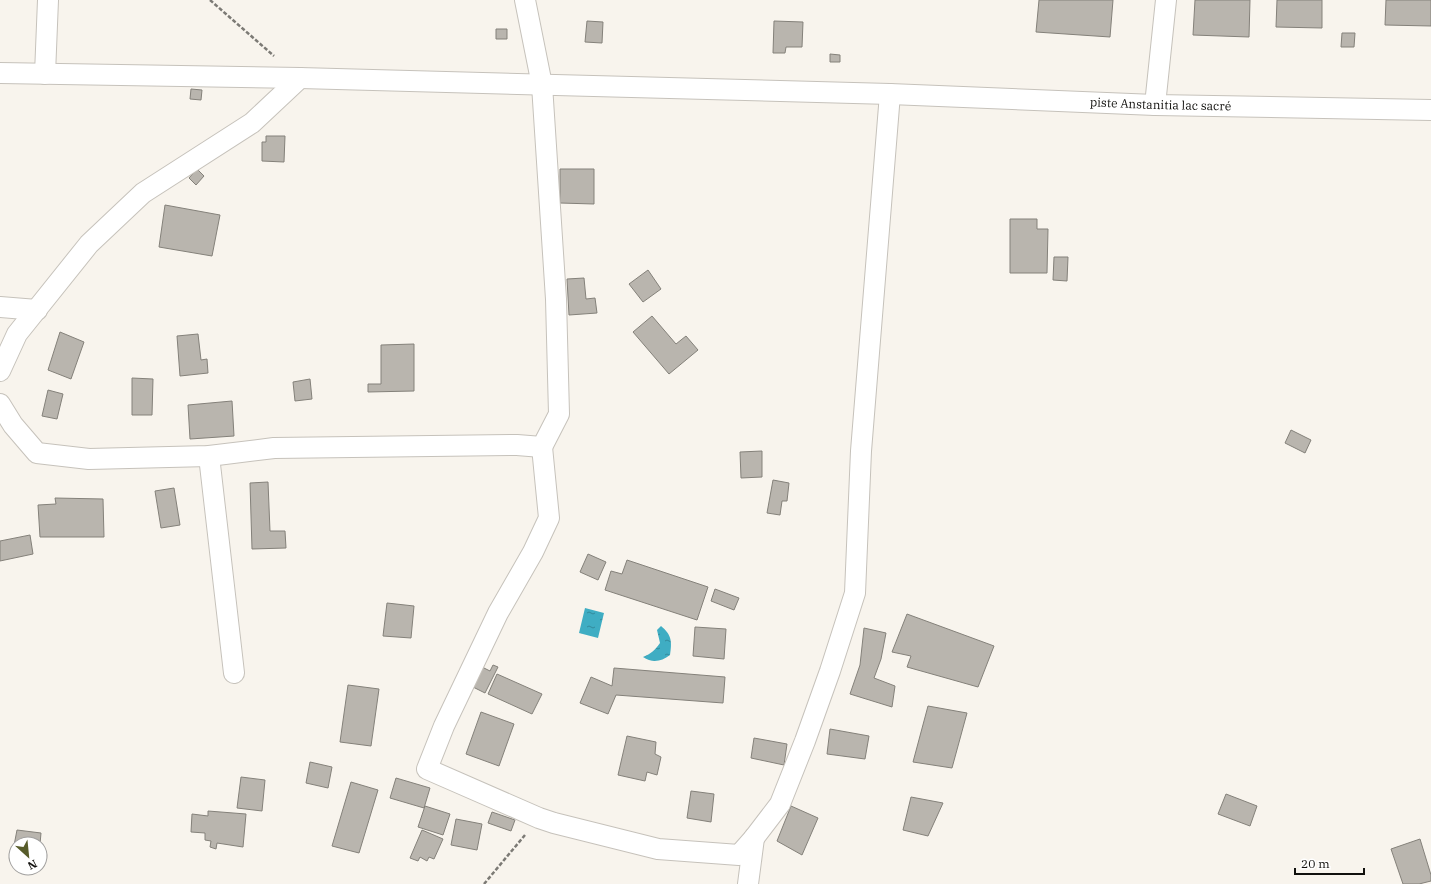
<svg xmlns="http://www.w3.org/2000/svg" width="1431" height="884" font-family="'IBM Plex Serif',serif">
  <defs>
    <pattern id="water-ripples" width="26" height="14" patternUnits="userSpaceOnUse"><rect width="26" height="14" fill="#3fadc3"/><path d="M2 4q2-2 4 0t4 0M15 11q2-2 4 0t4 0" fill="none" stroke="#338b9d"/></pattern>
  </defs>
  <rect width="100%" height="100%" fill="#f8f4ed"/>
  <path fill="url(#water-ripples)" d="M585,608L604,613L598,638L579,633Z
    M661,626C672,635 672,642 670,655C661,662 652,663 643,657C651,654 655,650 660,643L657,630Z"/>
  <path fill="#b9b5ae" stroke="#84817a" d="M1039,0H1113L1110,37L1036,32Z
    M1195,0H1250L1249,37L1193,35Z
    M1277,0H1322V28L1276,27Z
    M1386,0H1431V26L1385,25Z
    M587,21L603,22L602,43L585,42Z
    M774,21L803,22L802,47H786L785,53H773Z
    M496,29H507V39H496Z
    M1342,33H1355L1354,47H1341Z
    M830,54L840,55V62H830Z
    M191,89L202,90L201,100L190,99Z
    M266,136H285L284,162L262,161V142H266Z
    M197,169L204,176L196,185L189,178Z
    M560,169H594V204L560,203Z
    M165,205L220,215L212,256L159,247Z
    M1010,219H1037V229H1048L1047,273H1010Z
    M1054,257H1068L1067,281L1053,280Z
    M648,270L661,289L643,302L629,284Z
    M584,278L586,299L595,298L597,313L569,315L567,279Z
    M652,316L676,344L686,336L698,350L669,374L633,332Z
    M60,332L84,342L71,379L48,370Z
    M198,334L201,360L207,359L208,373L180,376L177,336Z
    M414,344V391L368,392V384H381V345Z
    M132,378L153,379L152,415H132Z
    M310,379L312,399L295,401L293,382Z
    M48,390L63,394L57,419L42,416Z
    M232,401L234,436L190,439L188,405Z
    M1291,430L1311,440L1305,453L1285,443Z
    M762,451V477L741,478L740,452Z
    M773,480L789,483L787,501H782L780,515L767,513Z
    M268,482L270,531H285L286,548L252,549L250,483Z
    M174,488L180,525L161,528L155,491Z
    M55,498L103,499L104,537H40L38,505L56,504Z
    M30,535L33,554L0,561V541Z
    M588,554L606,562L598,580L580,572Z
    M627,560L708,587L697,620L605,590L611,571L622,574Z
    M715,589L739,598L734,610L711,601Z
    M387,603L414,606L411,638L383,636Z
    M907,614L994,646L978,687L907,667L911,656L892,652Z
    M695,627L726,629L724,659L693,656Z
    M864,628L886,633L881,659L874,678L895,686L892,707L850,694L860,665Z
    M493,665L498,667L485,693L473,687L482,667L490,671Z
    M614,668L725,677L723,703L616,695L608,714L580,703L591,677L612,686Z
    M497,674L542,694L532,714L488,694Z
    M348,685L379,689L371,746L340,742Z
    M928,706L967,713L952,768L913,762Z
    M481,712L514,724L499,766L466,754Z
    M830,729L869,736L865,759L827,754Z
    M627,736L656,742L655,754L661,757L657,775L647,772L645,781L618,775Z
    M754,738L787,744L784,765L751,758Z
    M310,762L332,767L328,788L306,783Z
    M241,777L265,780L262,811L237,808Z
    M396,778L430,788L424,808L390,798Z
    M351,782L378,790L359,853L332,846Z
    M691,791L714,794L711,822L687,818Z
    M1226,794L1257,806L1250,826L1218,814Z
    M911,797L943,803L928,836L903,830Z
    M425,806L450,814L443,835L418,827Z
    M791,806L818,818L802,855L777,841Z
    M208,811L246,814L243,847L217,843L216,849L210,847L211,841L205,840V833L191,832L192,814L208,816Z
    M492,812L515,820L511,831L488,823Z
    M456,819L482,824L477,850L451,845Z
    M17,830L41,833L40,844H16V861H11Z
    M422,830L443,839L434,859L429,857L427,861L420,857L418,861L410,858Z
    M1420,839L1431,875V881L1419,884H1403L1391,849Z"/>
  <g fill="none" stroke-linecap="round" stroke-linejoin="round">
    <g stroke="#c6c2bb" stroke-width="22">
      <g id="minor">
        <path id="s1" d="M0,73L300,78L890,94L1155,105L1431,110"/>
        <path d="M45,74L48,0"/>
        <path d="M1155,105L1166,0"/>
        <path d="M0,307L37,310"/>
        <path d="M0,371L17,334L89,244L143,193L252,123L300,78"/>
        <path d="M0,404L13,425L37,453L89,459L209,456L274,448L517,445L542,447L559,414L556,299L542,85L525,0"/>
        <path d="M542,447L549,518L533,552L498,613L444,726L427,769L539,818L554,823L658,849L739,855L754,838L780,804L805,741L830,671L855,593L861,451L890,94"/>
        <path d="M209,456L234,673"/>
        <path d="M748,884L754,838"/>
      </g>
    </g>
    <path stroke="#7c7a75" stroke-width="2.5" stroke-dasharray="4 2" stroke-linecap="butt" d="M210,0L274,56
      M484,884L525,835"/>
    <use href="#minor" stroke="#fff" stroke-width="20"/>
  </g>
  <g text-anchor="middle" stroke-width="3.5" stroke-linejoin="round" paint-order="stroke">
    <g font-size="12" fill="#11100d" stroke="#fff">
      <text dy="4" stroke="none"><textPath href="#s1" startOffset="1161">piste Anstanitia lac sacré</textPath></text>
    </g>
  </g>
  <g transform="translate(28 856) rotate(153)"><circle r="19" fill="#ffffff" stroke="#a09f9e"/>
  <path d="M0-3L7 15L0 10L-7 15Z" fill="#575c2a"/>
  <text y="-6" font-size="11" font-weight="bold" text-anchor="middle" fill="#11100d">N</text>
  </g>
  <path d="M1295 868v6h69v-6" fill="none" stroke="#11100d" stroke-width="2"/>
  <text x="1301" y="868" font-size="12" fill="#11100d" stroke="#ffffff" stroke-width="3" paint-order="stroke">20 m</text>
</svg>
